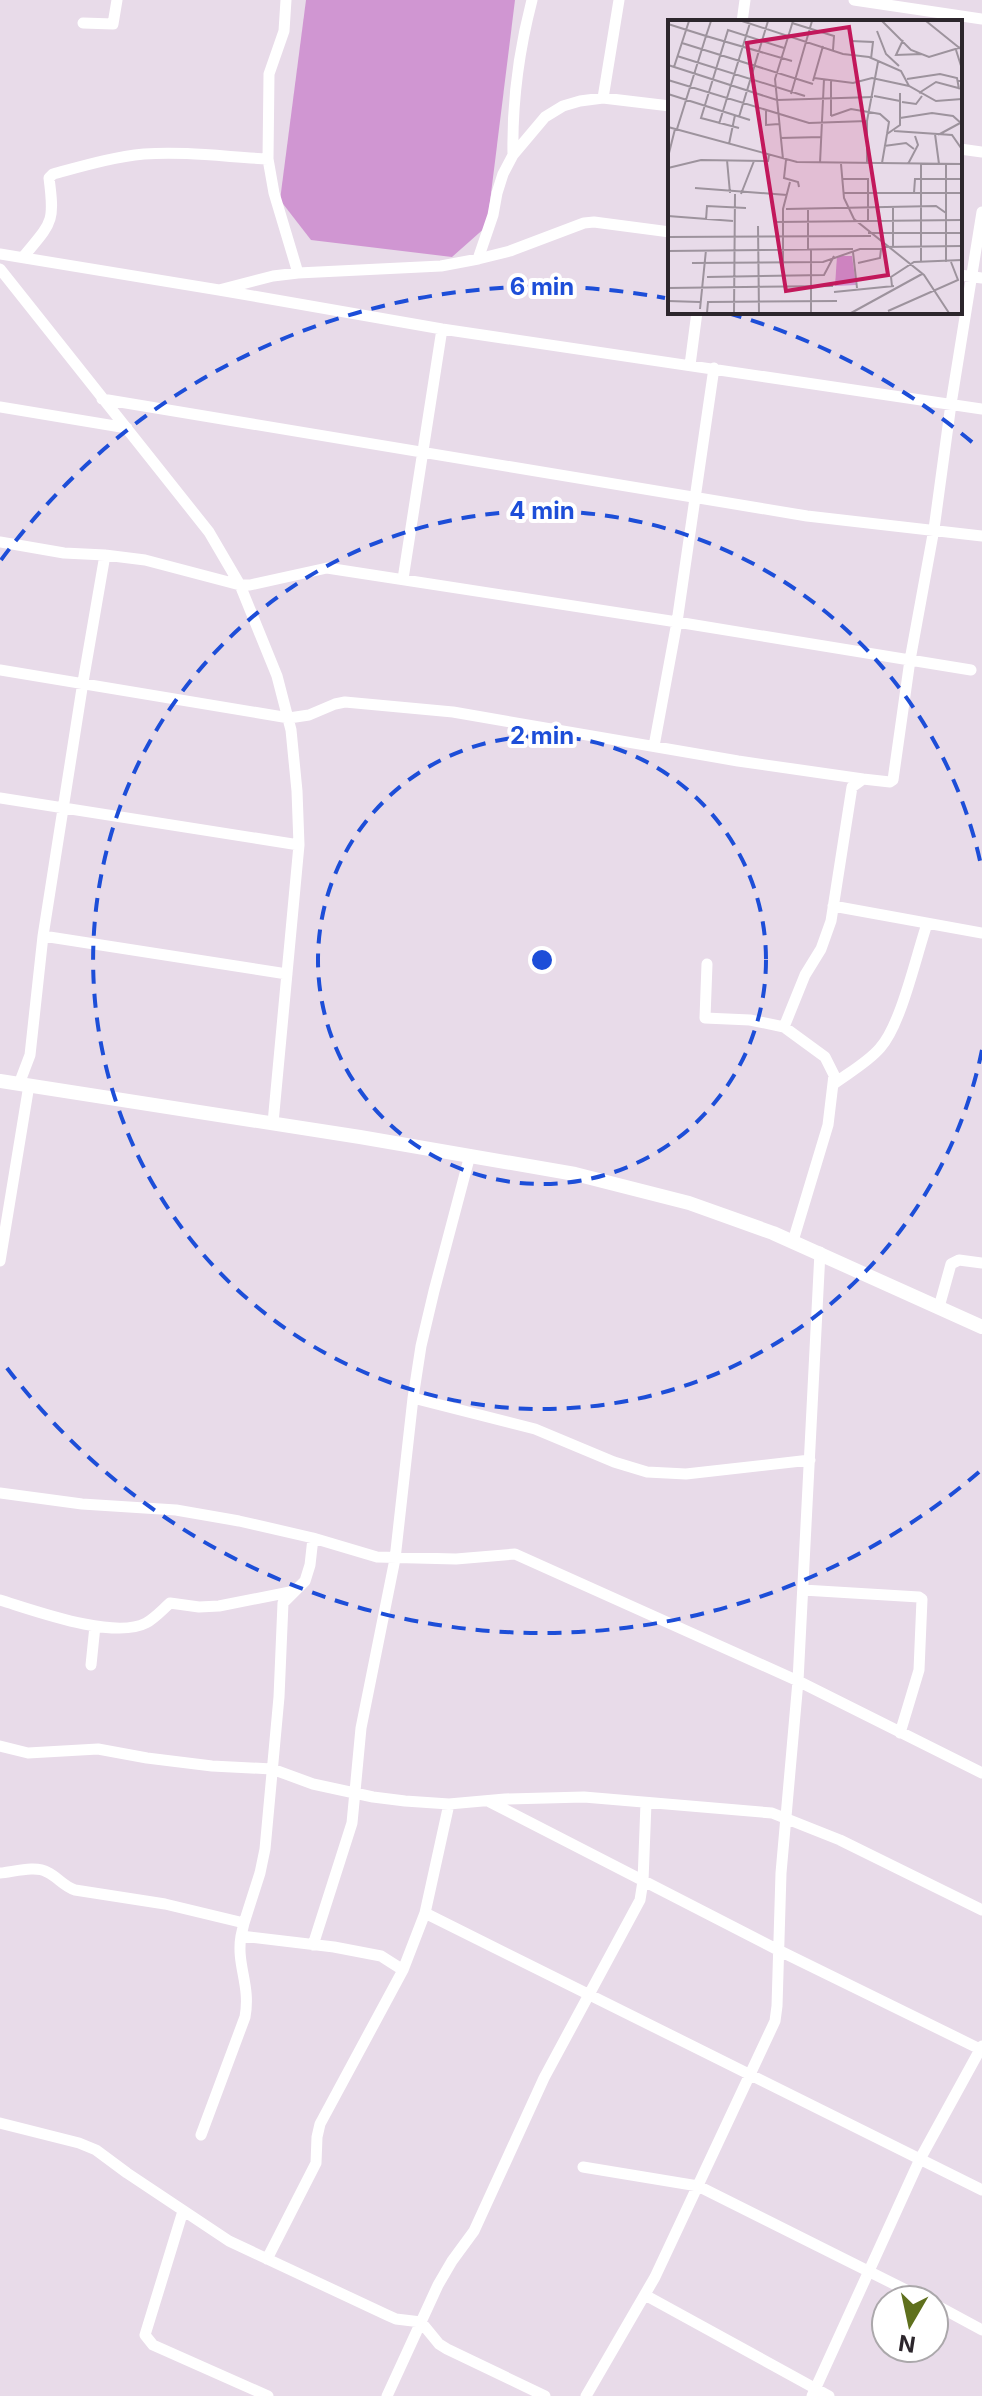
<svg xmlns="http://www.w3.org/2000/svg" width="982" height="2396" font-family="Inter,sans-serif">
  <rect width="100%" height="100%" fill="#e8dbe9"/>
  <path fill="#d096d2" d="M306,0H515L487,226L452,257L311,240L280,200Z"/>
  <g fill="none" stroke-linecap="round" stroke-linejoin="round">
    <path stroke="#fff" stroke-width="11" d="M286,0L284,31L269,74L268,159L274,193L298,273
      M854,0L982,19
      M742,22L745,0
      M83,23L113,24L117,0
      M603,98L619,0
      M960,149L982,152
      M513,154C512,103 519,50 532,0
      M0,254L219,290L273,276L298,273L441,266L478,259L510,251L584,223L594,222L670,232
      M24,256C52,222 55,223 49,178L53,174C83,166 113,157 144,154C185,151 227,157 268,159
      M478,259L493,215L497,193L503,174L513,155L545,117L563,106L580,101L603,98L670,106
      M0,269L209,532L240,585L277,676L291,730L297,791L299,845L273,1123
      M960,275L982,278
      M219,290L442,329L982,409
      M690,365L697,312
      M102,399L807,516L982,536
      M0,407L127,428
      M0,542L64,553L105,555L145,560L240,585H250L327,568L677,622L971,670
      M105,555L83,682L43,936L287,974
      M403,579L442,329
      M0,670L289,718L309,715L335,704L345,702L453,712L738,761L863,779
      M654,746L677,622L714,368
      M0,798L299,845
      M833,906L982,933
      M707,964L705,1018L750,1020L784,1027L825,1057L834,1075L828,1125L793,1241
      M784,1027L805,975L821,949L831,921L852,787L863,779L890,782L893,780L910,660L934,529L951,404L982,212
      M835,1083C850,1072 868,1062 880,1048C901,1025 916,956 927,924
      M19,1084L30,1055L43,936
      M0,1261L29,1085
      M939,1307L951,1264L959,1260L982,1263
      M413,1398L535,1429L614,1462L647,1472L686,1474L810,1460
      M0,1493L82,1504L176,1510L239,1521L313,1538L377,1557L456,1559L515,1554L798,1681L982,1773
      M803,1590L919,1597L922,1599L919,1670L900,1733
      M0,1600C33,1610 114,1640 146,1623C155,1618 163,1609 170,1603L199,1607L219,1606L295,1591
      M91,1665L95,1626
      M0,1746L28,1753L98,1749L147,1758L212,1766L272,1769L313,1784L373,1797L405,1801L449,1804L505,1799L584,1797L772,1813L840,1840L982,1910
      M490,1802L780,1951L982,2050
      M0,1873C13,1872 36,1865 47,1872C58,1877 63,1886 75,1890L165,1904L244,1923L241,1936L334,1947L381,1956L403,1970
      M425,1913L982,2190
      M244,1923L260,1873L265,1849L279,1697L283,1603L305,1581L310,1565L313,1538
      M313,1945L352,1823L361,1728L395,1559L413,1398L421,1346L434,1291L470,1155
      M0,2123L79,2143L96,2150L127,2173L229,2241L387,2315L396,2319L421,2322L439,2344L447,2349L545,2396
      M201,2135L245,2017C251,1985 236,1965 241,1936
      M583,2167L698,2186L926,2300
      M183,2211L145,2335L153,2345L268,2396
      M267,2259L316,2163L317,2137L320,2124L403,1970L425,1913L449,1804
      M645,2295L829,2396
      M934,2304L982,2330
      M387,2396L438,2285L452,2261L474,2231L544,2078L640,1900L643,1881L646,1803
      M586,2396L655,2277L775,2021L777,2006L781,1873L798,1681L820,1252
      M812,2396L920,2159L982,2046"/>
    <path stroke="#fff" stroke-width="14" d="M0,1081L360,1137L575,1174L689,1203L773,1233L982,1327"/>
  </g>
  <g fill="none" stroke="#1d4ed8" stroke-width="4" stroke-dasharray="14 10">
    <circle cx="542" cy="960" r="224"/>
    <path d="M982 1050A449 449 0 1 1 982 870"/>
    <path d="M979 1472A673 673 0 0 1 1 1360M1 560A673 673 0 0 1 665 298M728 313A673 673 0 0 1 979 448"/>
  </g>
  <g transform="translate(668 20)">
    <rect width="294" height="294" fill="#e8dbe9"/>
    <path d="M169,236H184L188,265L167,266Z" fill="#d096d2"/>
    <path fill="none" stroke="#9d939d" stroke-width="2" d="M43,1L38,16L124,41M74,1L175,34L201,37L233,51L241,66M214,1L243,30L261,37L294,27M258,1L294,30M124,3L166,16L165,30M0,4L38,16L9,109M209,11L218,34L231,46M235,20L228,35L254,34M183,21L205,22L203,39M14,23L145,64M288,30L294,49V61H290M9,36L137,76M0,45L109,80L205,77M6,47L21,1M146,58L185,63L204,58L241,66L268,81L294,79M239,59L272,54L289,58L291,69M0,60L141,103L199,101M145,61L155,26M251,73L268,62L294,69M0,74L82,100M123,74L144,1M206,76L232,81M234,82L248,84L254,76M98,91V105L111,104M163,96L183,89L212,94L221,102L219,114M163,96V60M71,97L100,1M232,98L264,93L285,96L294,104M51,104L82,3M0,107L129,142L294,144M71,108L33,98L60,10L116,28M226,111L284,115L293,128M267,114L271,144M270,115L294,102M112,118L154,117M61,124L67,95M216,126L238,123L246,129M0,137L7,109M115,139L107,59L125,1M59,140L62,173M118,140L116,158L130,162L131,167M152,143L156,59M199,143V101L210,42M214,143L219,114L232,105V73M173,144L176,178L186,199L256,255L281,293M240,144L250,125L247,116M0,148L33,140L100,141L101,135M174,159H200V200M27,168L119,175M175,173H294M246,173L247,159H294M73,174L86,141M118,189L268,186L278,193M0,196L65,201M38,200L39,186L78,188M108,202L294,200M90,206L91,293M200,213H294M0,217L203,216M215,227L294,226M225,227V186M140,229V189M143,229V293M0,231L185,229M185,232L189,268M253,242V144M278,242V144M24,243L155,242L192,229H217M190,243L212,238L213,229M115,256V189L122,162M39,257L156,255L166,236M224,266L223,257L246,242L294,240M0,268L165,266M166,272L226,266M0,281L32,282M32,289L38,230M220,291L290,260L283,242M39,293L40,282L169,281M66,293L67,174M183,293L254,254"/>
    <path fill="#c2185b" fill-opacity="0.15" stroke="#c2185b" stroke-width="4" d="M181,7L220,255L118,271L79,23Z"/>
    <rect width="294" height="294" fill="none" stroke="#2c262c" stroke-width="4"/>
  </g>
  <circle cx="542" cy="960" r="12" fill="#1d4ed8" stroke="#fff" stroke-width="4"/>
  <g font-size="24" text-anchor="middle" font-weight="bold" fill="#1d4ed8" stroke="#fff" stroke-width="8" stroke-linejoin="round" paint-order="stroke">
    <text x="542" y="295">6 min</text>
    <text x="542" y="519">4 min</text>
    <text x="542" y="744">2 min</text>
  </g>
  <g transform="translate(910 2324) rotate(189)"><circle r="38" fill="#ffffff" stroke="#aba8ab" stroke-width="2"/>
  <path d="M0-6L14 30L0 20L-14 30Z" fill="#5f701d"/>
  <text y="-12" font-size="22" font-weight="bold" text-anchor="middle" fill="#2c262c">N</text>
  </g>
</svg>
